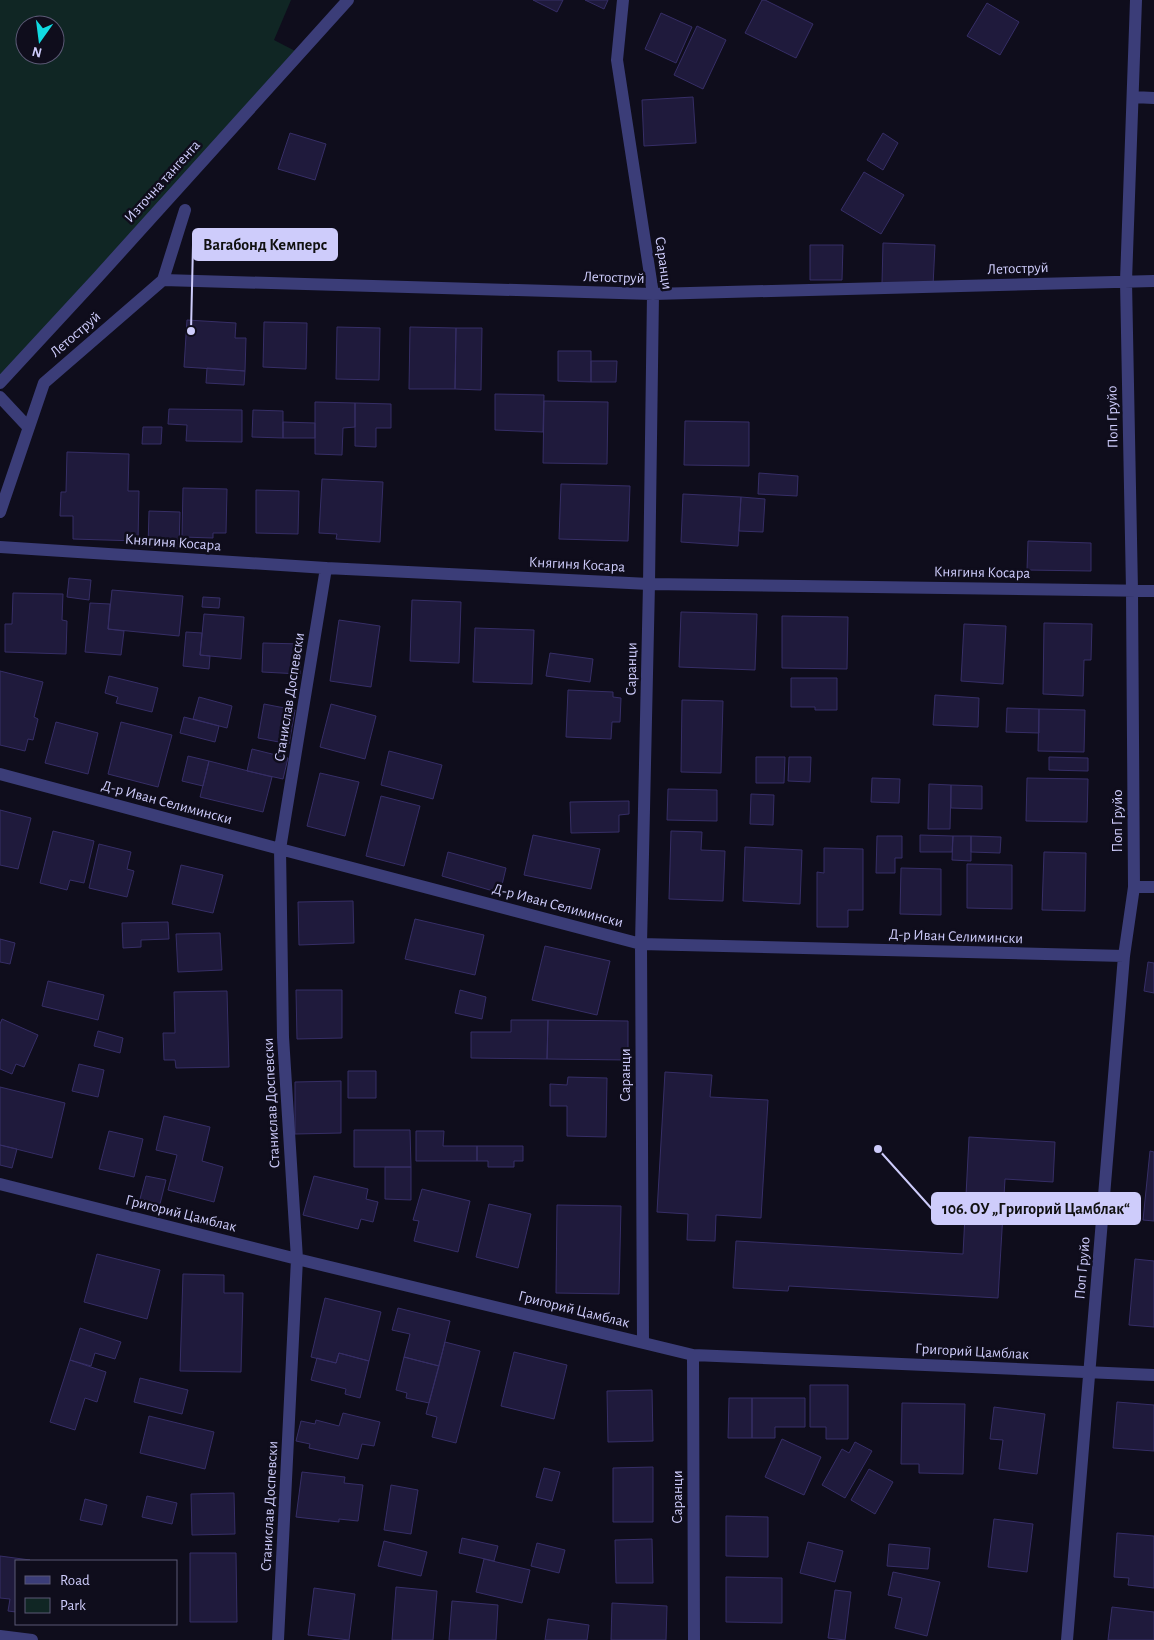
<svg xmlns="http://www.w3.org/2000/svg" width="1154" height="1640" font-family="'Alegreya Sans',sans-serif">
  <rect width="100%" height="100%" fill="#0f0d1c"/>
  <path fill="#102624" fill-rule="evenodd" d="M0,0H291L274,40L299,53L0,383ZM25,25H55V55H25Z"/>
  <path fill="#1f1a3c" stroke="#362e66" d="M533,0H563L557,12Z
    M585,0H608L604,9Z
    M762,0H765L813,24L796,58L745,33Z
    M987,3L1019,22L1000,55L967,36Z
    M661,13L692,27L676,63L645,49Z
    M697,26L726,40L703,89L674,75Z
    M693,97L696,143L644,146L642,100Z
    M290,133L326,144L315,180L278,169Z
    M883,133L898,143L883,170L867,160Z
    M864,172L904,195L881,234L841,210Z
    M883,243L935,245L933,286L882,283Z
    M810,245H843L842,280H810Z
    M187,320L236,323L235,338H246L245,371L184,367Z
    M264,322L307,323L306,369L263,367Z
    M337,327L380,328L379,380L336,379Z
    M410,327L456,328L455,389H409Z
    M456,328H482L481,390L455,389Z
    M558,351H591V382L558,381Z
    M591,361H617L616,382H591Z
    M207,368L245,371L244,385L206,383Z
    M495,394L544,395L543,432L495,430Z
    M544,401L608,402L607,464L543,463Z
    M315,402L355,403V427L343,428L342,455L315,454Z
    M355,403L391,404V428H376V447L355,446Z
    M169,409L242,410V442L186,441L187,425L168,424Z
    M253,410L283,411V438L252,437Z
    M685,421L749,422V466L684,465Z
    M283,422L315,423V438H283Z
    M143,427H162L161,444H142Z
    M67,452L129,454L128,491H139L138,541L73,539V516H60L61,492H66Z
    M759,473L798,476L797,496L758,494Z
    M322,479L383,482L380,542L336,539L337,534L319,533Z
    M561,484L630,486L628,541L559,539Z
    M183,488L227,489L226,533H213V538L182,537Z
    M256,490L299,491L298,534L256,533Z
    M683,494L741,497L738,546L681,542Z
    M741,497L765,499L763,532L739,531Z
    M149,511L180,512L179,548L148,547Z
    M1028,541L1091,543V571L1027,570Z
    M69,578L91,580L89,600L67,597Z
    M112,590L183,596L179,636L108,629Z
    M13,593L63,594L62,620L67,621L66,654L5,652V624H12Z
    M203,597L220,598L219,608L202,607Z
    M412,600L461,602L459,663L410,661Z
    M90,603L110,604L108,629L124,631L121,655L85,652Z
    M681,612L757,614L755,670L679,667Z
    M204,614L244,617L241,659L200,655Z
    M782,616L848,617L847,669L782,668Z
    M339,620L380,626L371,687L330,681Z
    M1044,623L1092,624L1091,660H1084L1083,696L1043,694Z
    M964,624L1006,626L1003,684L961,681Z
    M475,628L534,630L532,684L473,682Z
    M186,632L202,633L200,655L210,656L209,669L183,666Z
    M263,643L301,644L300,674L262,672Z
    M550,653L593,659L590,682L546,676Z
    M0,671L43,682L34,717L38,719L33,740L28,739L25,751L0,745Z
    M109,676L158,688L152,712L116,703L118,697L105,693Z
    M791,678H837V710H815V707H791Z
    M568,690L613,692V697L621,698L620,722H612L611,739L566,737Z
    M935,695L979,698L978,727L933,725Z
    M199,697L232,706L227,728L193,719Z
    M682,700L723,701L721,773L681,772Z
    M264,704L295,710L289,744L258,738Z
    M331,704L376,716L365,759L320,747Z
    M1007,708L1039,709V733L1006,732Z
    M1039,709L1085,710L1084,752L1038,751Z
    M184,717L219,726L215,742L180,733Z
    M56,722L98,733L88,774L45,763Z
    M121,722L172,735L158,787L108,774Z
    M252,749L288,758L283,779L247,771Z
    M389,751L442,765L433,799L381,785Z
    M188,756L209,761L203,786L182,781Z
    M756,757H785L784,783H756Z
    M789,757H811L810,782L788,781Z
    M1049,757L1088,758V771L1049,770Z
    M209,761L272,777L263,812L200,797Z
    M320,773L359,782L345,836L307,826Z
    M872,778L900,779L899,803L871,802Z
    M1027,778L1088,779L1087,822L1026,821Z
    M929,784L951,785L950,829H928Z
    M951,785L982,786V809L951,808Z
    M668,789L717,790V821L667,820Z
    M751,794L774,795L773,825L750,824Z
    M381,796L420,806L404,866L366,856Z
    M629,801V814L619,815V832L571,833L570,802Z
    M0,810L31,818L18,869L0,865Z
    M53,831L94,841L84,883L70,880L67,890L40,883Z
    M671,831L702,832L701,850L725,851L723,901L669,899Z
    M533,835L600,849L591,889L524,875Z
    M920,835L953,836L952,852H920Z
    M877,836H902V858H895V873H876Z
    M953,836H971V861L952,860Z
    M971,836L1001,837L1000,853L971,852Z
    M99,844L131,852L127,869L134,871L127,897L89,888Z
    M745,847L802,850L800,904L743,901Z
    M824,848L863,849V910H848V927H817V872L824,873Z
    M448,852L506,868L500,893L442,876Z
    M1044,852L1086,853L1085,911L1042,910Z
    M967,864L1012,865V909L967,908Z
    M181,865L223,875L213,913L172,904Z
    M901,868L941,869V915L900,914Z
    M353,901L354,943L299,945L298,902Z
    M415,919L484,935L475,975L405,959Z
    M168,922L169,939L141,940V947L123,948L122,923Z
    M220,933L222,970L178,972L176,934Z
    M0,939L15,943L10,964L0,962Z
    M545,946L610,961L597,1015L532,1000Z
    M1148,962L1154,963V993L1144,991Z
    M48,981L104,995L98,1020L42,1006Z
    M296,990H342V1038L297,1039Z
    M460,990L486,997L482,1019L455,1013Z
    M227,991L229,1067L176,1068L175,1060H164L163,1033H175L174,992Z
    M2,1019L38,1035L24,1067L16,1064L12,1074L0,1069V1024Z
    M511,1020H548L547,1059L471,1058V1032H511Z
    M548,1020L628,1021V1060L547,1059Z
    M98,1031L123,1038L120,1053L94,1046Z
    M79,1064L104,1070L98,1097L72,1091Z
    M348,1071H376V1098H348Z
    M665,1072L712,1075L710,1097L768,1100L761,1218L716,1215L715,1241L687,1240L688,1214L657,1212Z
    M568,1077L607,1078L606,1137L567,1136V1106H550V1084L567,1085Z
    M341,1081V1133L295,1134V1082Z
    M0,1087L65,1103L52,1158L0,1145Z
    M164,1116L210,1127L202,1161L223,1167L214,1202L168,1190L177,1155L156,1150Z
    M354,1130H410L411,1167H354Z
    M109,1131L143,1139L134,1177L99,1169Z
    M416,1131H444L443,1146H477V1161H416Z
    M969,1137L1055,1142L1053,1182L1005,1179L998,1298L789,1286L788,1291L733,1288L736,1241L963,1254Z
    M0,1145L17,1149L12,1168L0,1165Z
    M477,1146H523V1161H514V1167H488V1161H477Z
    M1150,1151L1154,1152V1221L1143,1220Z
    M385,1167H411V1200L385,1199Z
    M146,1176L166,1180L160,1204L140,1199Z
    M314,1176L368,1189L366,1199L378,1202L373,1222L361,1219L358,1229L303,1215Z
    M422,1189L470,1201L458,1252L414,1241L419,1221L413,1220Z
    M489,1204L531,1214L518,1268L476,1257Z
    M557,1205L621,1206L619,1294L556,1293Z
    M97,1254L160,1270L147,1319L84,1302Z
    M1135,1259L1154,1261V1327L1129,1325Z
    M183,1274L224,1275V1293H243L241,1372L180,1371Z
    M325,1298L381,1312L369,1361L339,1353L336,1363L311,1357Z
    M398,1308L450,1321L439,1366L404,1357L410,1334L392,1330Z
    M80,1328L121,1342L115,1359L95,1353L91,1366L70,1360Z
    M445,1342L480,1351L456,1443L432,1437L437,1417L426,1414Z
    M514,1352L567,1365L554,1419L501,1406Z
    M339,1353L369,1361L360,1398L345,1394L346,1389L311,1380L317,1358L336,1363Z
    M404,1357L439,1366L429,1403L406,1398L407,1393L396,1390Z
    M70,1360L106,1372L97,1402L85,1398L75,1430L50,1422Z
    M140,1378L188,1390L182,1414L134,1402Z
    M810,1385H848V1439H826V1427H810Z
    M652,1390L653,1441L608,1442L607,1391Z
    M729,1398H752V1438H728Z
    M752,1398H805V1427H775V1438H752Z
    M1117,1402L1154,1405V1451L1113,1448Z
    M902,1403L965,1404L963,1474L919,1473V1464H901Z
    M994,1407L1045,1414L1037,1474L999,1469L1003,1440L990,1439Z
    M343,1413L380,1422L374,1446L362,1444L358,1459L309,1448L310,1444L296,1441L301,1421L315,1424L316,1420L339,1426Z
    M149,1416L214,1432L205,1469L140,1453Z
    M782,1439L821,1457L804,1495L765,1477Z
    M855,1442L872,1451L845,1498L822,1485L842,1449L849,1453Z
    M653,1467V1522H613V1468Z
    M544,1468L560,1472L552,1501L536,1497Z
    M869,1469L893,1482L875,1514L851,1500Z
    M302,1472L345,1477L344,1483L363,1485L358,1521L339,1519V1522L296,1517Z
    M391,1485L418,1490L411,1534L384,1530Z
    M234,1493L235,1534L192,1535L191,1494Z
    M147,1496L177,1503L172,1524L142,1517Z
    M85,1499L107,1505L102,1525L80,1520Z
    M726,1516L768,1517V1557L726,1556Z
    M994,1519L1033,1524L1027,1572L988,1567Z
    M1117,1533L1154,1536V1588L1128,1585L1129,1578L1114,1577Z
    M462,1538L498,1546L494,1561L459,1553Z
    M652,1539L653,1583H616L615,1540Z
    M384,1541L427,1552L421,1576L378,1566Z
    M808,1542L843,1551L835,1582L800,1573Z
    M537,1543L565,1550L559,1573L531,1566Z
    M889,1544L930,1548L928,1569L887,1566Z
    M190,1553H236L237,1622H190Z
    M0,1556L30,1560L16,1561V1612L8,1611L10,1599L0,1598Z
    M484,1559L530,1570L522,1603L476,1592Z
    M893,1572L940,1582L927,1636L895,1628L902,1598L888,1595Z
    M726,1577L782,1578V1623L726,1622Z
    M396,1587L437,1591L433,1640H392Z
    M314,1588L355,1594L349,1640L308,1635Z
    M835,1590L851,1592L845,1640L828,1638Z
    M452,1601L498,1605L496,1640H449Z
    M612,1603L667,1606L666,1640H611Z
    M1112,1607L1154,1612V1640H1108Z
    M548,1619L589,1625L587,1640H545Z"/>
  <g fill="none" stroke-linecap="round" stroke-linejoin="round">
    <path stroke="#3b3d78" stroke-width="12" d="M623,0L617,60L653,294L649,584L641,944L643,1342
      M1133,97L1154,98
      M163,280L653,294L1154,281
      M0,383L98,277L348,0
      M0,397L28,427
      M0,512L44,383L163,280L185,210
      M0,547L326,568L649,584L1154,591
      M0,774L280,849L641,944L1124,956
      M1134,887H1154
      M0,1184L297,1259L693,1355L1154,1375
      M693,1355L694,1640
      M0,1636L32,1640
      M278,1640L297,1259L283,1037L280,849L326,568
      M1067,1640L1124,956L1134,887L1132,590L1126,281L1136,0"/>
  </g>
  <g text-anchor="middle" stroke-width="5" stroke-linejoin="round" paint-order="stroke">
    <g font-size="15" fill="#ceccfb" stroke="#0f0d1c">
      <text transform="translate(162 181) rotate(-48)" y="5">Източна тангента</text>
      <text transform="translate(664 263) rotate(82)" y="5">Саранци</text>
      <text transform="translate(1018 268) rotate(-2)" y="5">Летоструй</text>
      <text transform="translate(614 277) rotate(2)" y="5">Летоструй</text>
      <text transform="translate(75 334) rotate(-41)" y="5">Летоструй</text>
      <text transform="translate(1112 417) rotate(-91)" y="5">Поп Груйо</text>
      <text transform="translate(173 542) rotate(4)" y="5">Княгиня Косара</text>
      <text transform="translate(577 564) rotate(3)" y="5">Княгиня Косара</text>
      <text transform="translate(982 572) rotate(1)" y="5">Княгиня Косара</text>
      <text transform="translate(631 669) rotate(-89)" y="5">Саранци</text>
      <text transform="translate(289 697) rotate(-81)" y="5">Станислав Доспевски</text>
      <text transform="translate(167 802) rotate(15)" y="5">Д-р Иван Селимински</text>
      <text transform="translate(1117 821) rotate(-90)" y="5">Поп Груйо</text>
      <text transform="translate(558 905) rotate(15)" y="5">Д-р Иван Селимински</text>
      <text transform="translate(956 936) rotate(2)" y="5">Д-р Иван Селимински</text>
      <text transform="translate(625 1075) rotate(-90)" y="5">Саранци</text>
      <text transform="translate(271 1103) rotate(-93)" y="5">Станислав Доспевски</text>
      <text transform="translate(181 1213) rotate(14)" y="5">Григорий Цамблак</text>
      <text transform="translate(1082 1268) rotate(-85)" y="5">Поп Груйо</text>
      <text transform="translate(574 1309) rotate(14)" y="5">Григорий Цамблак</text>
      <text transform="translate(972 1351) rotate(3)" y="5">Григорий Цамблак</text>
      <text transform="translate(677 1497) rotate(-90)" y="5">Саранци</text>
      <text transform="translate(269 1506) rotate(-87)" y="5">Станислав Доспевски</text>
    </g>
  </g>
  <path fill="none" stroke="#ceccfb" stroke-width="2" d="M191 331L193 245M878 1149L932 1209"/>
  <g fill="#ceccfb" stroke="#0f0d1c" stroke-width="2">
    <circle cx="191" cy="331" r="5"/>
    <circle cx="878" cy="1149" r="5"/>
  </g>
  <g fill="#ceccfb" stroke="#ceccfb" stroke-width="2">
    <rect x="193" y="229" width="144" height="31" rx="5"/>
    <rect x="932" y="1193" width="208" height="31" rx="5"/>
  </g>
  <g font-size="16" text-anchor="middle" font-weight="bold" fill="#111">
    <text x="265" y="250">Вагабонд Кемперс</text>
    <text x="1036" y="1214">106. ОУ „Григорий Цамблак“</text>
  </g>
  <rect x="15" y="1560" width="162" height="65" fill="#0f0d1c" stroke="#5b5975"/>
  <rect x="25" y="1576" width="25" height="8" fill="#3b3d78" stroke="#5b5975"/>
  <text x="60" y="1585" font-size="15" fill="#ceccfb">Road</text>
  <rect x="25" y="1598" width="25" height="15" fill="#102624" stroke="#5b5975"/>
  <text x="60" y="1610" font-size="15" fill="#ceccfb">Park</text>
  <g transform="translate(40 40) rotate(194)"><circle r="24" fill="#0f0d1c" stroke="#5b5975"/>
  <path d="M0-4L9 19L0 12L-9 19Z" fill="#11dae2"/>
  <text y="-8" font-size="14" font-weight="bold" text-anchor="middle" fill="#ceccfb">N</text>
  </g>
</svg>
